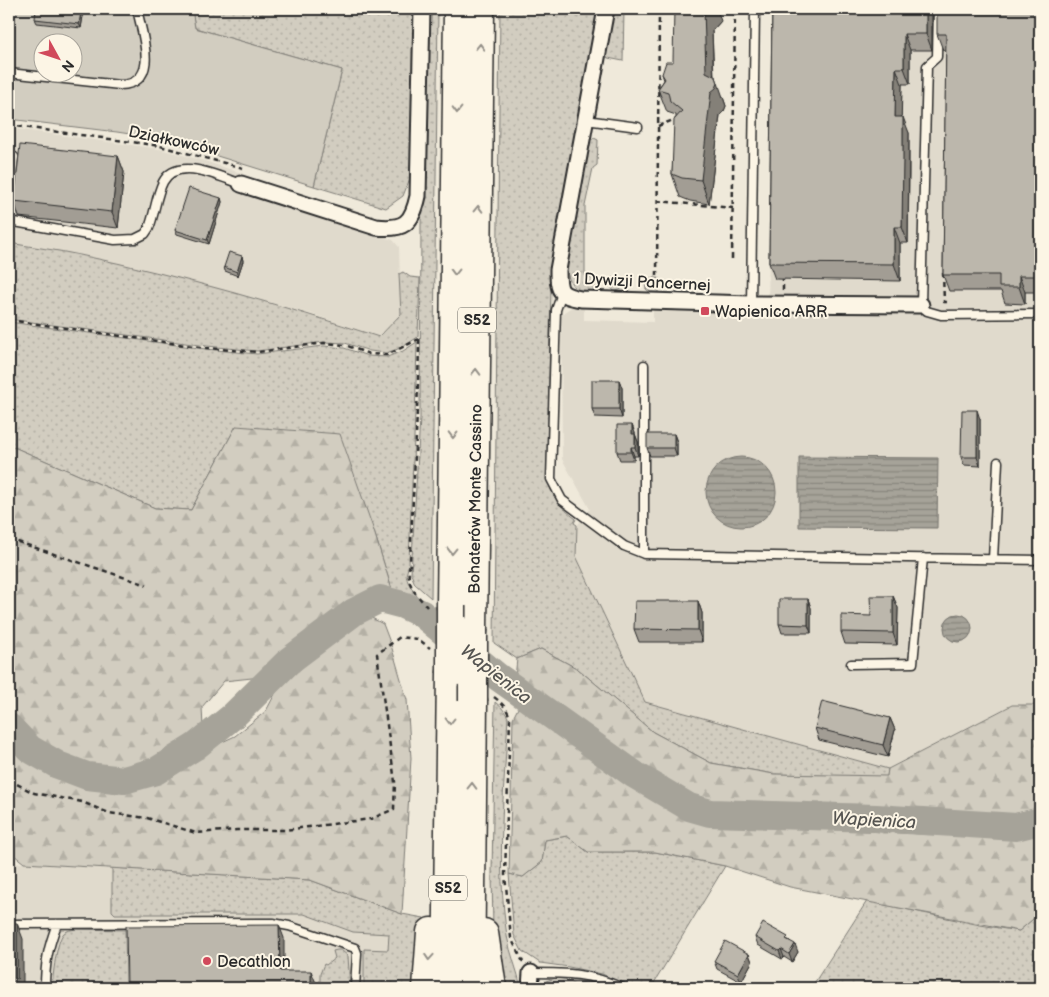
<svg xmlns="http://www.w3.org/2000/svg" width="1049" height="997" font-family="'Balsamiq Sans',sans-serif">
  <defs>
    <pattern id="grass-dots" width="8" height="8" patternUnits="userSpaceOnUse" patternTransform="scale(1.25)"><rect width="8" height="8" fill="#d2cdc0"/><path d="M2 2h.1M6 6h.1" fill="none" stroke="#b4b0a5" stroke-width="1.8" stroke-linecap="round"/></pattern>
    <pattern id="forest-firs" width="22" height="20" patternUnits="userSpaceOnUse" patternTransform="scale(1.25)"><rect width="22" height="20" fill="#d2cdc0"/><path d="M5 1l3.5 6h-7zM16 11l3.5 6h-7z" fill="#b4b0a5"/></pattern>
    <pattern id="water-rules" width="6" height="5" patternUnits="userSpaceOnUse" patternTransform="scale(1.25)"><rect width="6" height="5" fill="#a6a399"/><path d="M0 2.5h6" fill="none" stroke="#87857d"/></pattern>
  </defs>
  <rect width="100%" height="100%" fill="#efe9da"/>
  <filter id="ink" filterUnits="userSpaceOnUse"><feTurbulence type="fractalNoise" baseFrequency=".02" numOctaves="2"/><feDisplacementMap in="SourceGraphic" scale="10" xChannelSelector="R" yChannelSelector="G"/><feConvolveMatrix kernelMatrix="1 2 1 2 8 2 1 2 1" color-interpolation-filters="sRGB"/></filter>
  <g filter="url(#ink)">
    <path fill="#e0dacc" d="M773,9H1040V705H1012L888,769L645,702L576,556V527L590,509L562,459L561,317L564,312L572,307L584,308V320L653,322V309L768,311Z
      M9,128L160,149L205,161L244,174L240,190L393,240L399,247L401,314L379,337L311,314L214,288L80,255L9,243Z
      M24,863L310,880L402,914L399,988H9V864Z"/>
    <path fill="url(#grass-dots)" stroke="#7e7c76" d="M192,9H418L412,173L403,196L386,208L314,186L342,70L195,28Z
      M427,9H438L431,598L415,584L411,574L420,418L421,226Z
      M500,9H598L559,227L551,286L547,477C551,496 561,508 576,519L574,523L577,525L576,556L645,702L888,769L887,777L774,774L711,763L653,732L578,669L541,649L517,659L494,643Z
      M614,9H624L623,61L608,58L605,54Z
      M594,138L598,140L597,165L593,168L585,206V277L596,278C598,305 566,294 567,266L589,141Z
      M9,243C33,247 57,250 80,255C181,276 281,305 379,337L401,314L399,274L403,272L410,277L420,278L418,337L401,348L386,353L370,351L345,343L324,342L257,351L207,346L9,319Z
      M610,278H631C627,285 622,291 614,291L610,286Z
      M644,278H659V294H652L646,289Z
      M9,322L206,349L257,354L324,346L344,348L368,356L387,357L403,351L417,342C416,416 411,490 409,564L406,575L408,582L424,607L393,593L373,528L236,426L191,510L155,508L9,445Z
      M495,702L502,708L508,717C504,790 496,864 507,936C510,954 518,971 521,988H502L493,929L492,873Z
      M567,836L588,852H655L725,866L651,988H632L602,974L569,967L540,963L522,951L514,935L509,874L523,877L542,862L545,840Z
      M112,868L310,880L402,914L424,918L419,988H364V949L388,950L389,934L353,932L304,914H115L112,911Z
      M867,901L980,925L1019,931L1040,913V988H811Z
      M76,929L125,930L126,988H52C53,977 56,941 64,933C68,930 71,930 76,929Z
      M337,950H341L348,956L350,988H320V974L324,964L326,965L335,958L333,951Z
      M556,978L599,983L613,988H541L546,981Z"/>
    <path fill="url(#forest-firs)" stroke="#7e7c76" d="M236,426L340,434L373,528L393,593L372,595L345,611L300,644L261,677L224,681L202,707L203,728L175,752L136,770L107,772L66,758L24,732L9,715V445L155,508L191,510Z
      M370,617L383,624L391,645L407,700L411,758L402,914L310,880L24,863L9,851V741L25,754L55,772L77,782L106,787L136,785L173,776L218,744L235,736L266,711L277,690L327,645Z
      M541,649L578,669L653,732L711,763L774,774L887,776L888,769L1012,705H1040V808L1013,814L875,806L716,804L682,792L653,775L515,678L517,659Z
      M518,708L529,711L645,791L677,814L711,822L901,833L1005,838L1040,834V913L1019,931L790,887L725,866L655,852H588L567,836L545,840L542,862L523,877L509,874L513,718Z"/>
    <path fill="#d2cdc0" stroke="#7e7c76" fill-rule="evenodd" d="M9,9H192L195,28L342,70L314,186L162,139L117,132L9,119ZM42,42H72V72H42Z"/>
    <path fill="url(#water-rules)" stroke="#75736d" d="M799,457L938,458L937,528L799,527Z
      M706 492a35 35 0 1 1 70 0a35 35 0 1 1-70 0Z
      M944 628a14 14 0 1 1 28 0a14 14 0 1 1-28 0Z"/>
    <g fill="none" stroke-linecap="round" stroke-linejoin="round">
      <path stroke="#a6a399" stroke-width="28" d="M9,727L30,749L58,765L87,776L124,780L156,771L196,746L233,716L290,660L354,612L380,599L403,605L422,614L498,677L635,775L689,807L710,813L876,818L1016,827L1040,821"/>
      <g stroke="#2b2b2b" stroke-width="11">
        <path id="lane" d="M938,9L937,57L927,66L921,305L927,311L941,315L1040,314
          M9,73L120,85C161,84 142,34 137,9
          M586,120L638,127
          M9,205L14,157
          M9,221L115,240L135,239L145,234L149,228C155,213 156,196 163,182C177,155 220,177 241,184
          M562,293L556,310L551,479L562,500L624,546L644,554L1040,560
          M751,304L755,9
          M644,554V365
          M993,559L998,462
          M851,664L913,663L923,558
          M9,924L273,923L289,926L355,948L357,953L355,988
          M531,973C569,973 588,973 623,988
          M45,988C45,962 48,948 57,924"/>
      </g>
      <g stroke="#2b2b2b" stroke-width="19">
        <path id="street" d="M606,9L558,270C558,292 560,295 581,299L751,304L921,305
          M241,184L376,227C404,230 412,224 418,196L422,9
          M530,988L531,973"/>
      </g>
      <g stroke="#2b2b2b" stroke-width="31">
        <g id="highway">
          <path d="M451,606L458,9"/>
          <path id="s1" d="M473,630L480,9"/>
          <path d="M484,933L492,988"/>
          <path d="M427,988L431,932"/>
          <path d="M447,988L451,673"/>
          <path d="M470,988L473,701"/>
        </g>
      </g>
      <path stroke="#2b2b2b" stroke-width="2.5" stroke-dasharray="5 4" stroke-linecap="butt" d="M9,125L160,146L243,168
        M658,126L676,119
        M657,201L733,208
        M732,259L735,9
        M943,273L944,302H947
        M657,276L659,9
        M783,290V279
        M9,320L206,348L258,352L324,343L345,345L369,354L387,355L419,339
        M419,339C418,414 413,489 410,564C405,585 415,592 427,607
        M9,539L147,585
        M494,697C502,703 508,709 510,719L505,875L511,938L523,962
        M9,780L34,793L82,802L109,813L147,818L196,833L237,830H285L371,819L394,809L395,782L377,654L400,637L418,639L430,648"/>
      <use href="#lane" stroke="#fcf5e5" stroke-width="8"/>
      <use href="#street" stroke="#fcf5e5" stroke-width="15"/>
      <use href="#highway" stroke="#fcf5e5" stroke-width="28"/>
      <g stroke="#2b2b2b" stroke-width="31" stroke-linecap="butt">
        <path id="highway-bridge" d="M451,673V606
          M473,701V630"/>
      </g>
      <use href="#highway-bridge" stroke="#fcf5e5" stroke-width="28"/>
    </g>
    <path fill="#a29d94" stroke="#2b2b2b" d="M772,9H932V50H910V84H902L901,117L909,133V175L908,243H900V281L775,279L769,263Z
      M1040,9V292H1025V304L1005,303L1001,291H949L943,275L946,50H943L937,34Z
      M81,12L83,16L81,28L37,23L35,19Z
      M721,21L712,31L714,76L724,100L726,106L724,111L720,115L709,204L690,201L680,197L672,174L676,117V115L667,112L658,89L664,80L662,74L673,62Z
      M118,156L124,172L118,228L19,217L14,201Z
      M221,198L222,202L209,244L177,234L175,230Z
      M242,256L243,261L238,276L225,271L224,267Z
      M619,380L622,388V418L595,417L592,409Z
      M980,419V466L964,465L961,457Z
      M632,425L638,442V456H634V460H620L617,452Z
      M674,434L677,442V456H650L647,448Z
      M893,596L898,608L897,645L845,644L841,632L871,616Z
      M808,599L811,608V633H782L779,624Z
      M698,601L702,613V642H639L634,629Z
      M890,718L895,730L888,757L819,740L815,728Z
      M755,937L789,940L798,952L792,962L784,957L782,959L758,945Z
      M749,954L752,962L741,982L717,969L714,961Z"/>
    <path fill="#848078" stroke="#2b2b2b" d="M704,9H717L721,21L712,31L714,89L716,77L726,106L724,111L720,115L709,204L701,180Z
      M926,9H932V50L926,34Z
      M81,12L83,16L81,28L79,24Z
      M904,34L910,50V84L904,68Z
      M896,68L902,84L901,133L895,117Z
      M903,117L909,133L908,243L902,227Z
      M118,156L124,172L118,228L112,212Z
      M221,198L222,202L209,244L207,240Z
      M894,227L900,243V281L894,264Z
      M242,256L243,261L238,276L237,272Z
      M1019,276L1025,292V304L1019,287Z
      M619,380L622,388V418L619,409Z
      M977,410L980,419V466L977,457Z
      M632,425L635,433V443L632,434Z
      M635,434L638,442V456L635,447Z
      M674,434L677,442V456L674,448Z
      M631,447L634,456V460L631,452Z
      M893,596L898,608L897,645L893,633Z
      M808,599L811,608V633L808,625Z
      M698,601L702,613V642L698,630Z
      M890,718L895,730L888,757L883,745Z
      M17,923L23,939V988H17Z
      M279,925L284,938V983L280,971Z
      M795,944L798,952L792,962L789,954Z
      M781,949L784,957L782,959L779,951Z
      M749,954L752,962L741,982L738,974Z
      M311,971L316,983V988H311Z"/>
    <path fill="#bcb7ac" stroke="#2b2b2b" d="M36,9H61L81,12L79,24L35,19Z
      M674,9H704L706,72L716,77L718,83L716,88L711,92L701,180L682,178L672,174L674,120L682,111L670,101L668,92L658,89L665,79L662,74L666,62H673Z
      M772,9H926V34H904V68H896L895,117H903V159L902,227H894V264L769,263Z
      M937,9H1040V276H1019V287H999V275H943L946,34H937Z
      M20,145L118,156L112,212L14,201Z
      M189,188L221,198L207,240L175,230Z
      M229,252L242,256L237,272L224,267Z
      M592,380H619V409H592Z
      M962,410H977V457H961Z
      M617,425H632V434H635V447H631V452H617Z
      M647,434H674V448H647Z
      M870,596H893V633L841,632V615L871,616Z
      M779,599H808V625L779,624Z
      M635,601H698V630L634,629Z
      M822,701L890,718L883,745L815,728Z
      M9,923H17V988H9Z
      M763,923L788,937L786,939L795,944L789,954L781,949L779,951L755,937Z
      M279,925L280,971H311V988H127L126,926Z
      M725,941L749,954L738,974L714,961Z"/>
    <defs><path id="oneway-chevron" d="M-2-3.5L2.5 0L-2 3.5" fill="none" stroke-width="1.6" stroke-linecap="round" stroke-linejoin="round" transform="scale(1.25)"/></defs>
    <g stroke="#949088">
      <use href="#oneway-chevron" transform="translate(480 47) rotate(-89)"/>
      <use href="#oneway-chevron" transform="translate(457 110) rotate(91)"/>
      <use href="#oneway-chevron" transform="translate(478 209) rotate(-89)"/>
      <use href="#oneway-chevron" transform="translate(455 272) rotate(91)"/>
      <use href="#oneway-chevron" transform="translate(476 372) rotate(-89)"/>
      <use href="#oneway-chevron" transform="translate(453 435) rotate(91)"/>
      <use href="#oneway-chevron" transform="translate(452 551) rotate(91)"/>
      <use href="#oneway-chevron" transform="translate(450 721) rotate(91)"/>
      <use href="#oneway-chevron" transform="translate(472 786) rotate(-89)"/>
      <use href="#oneway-chevron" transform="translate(429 957) rotate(94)"/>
    </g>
  </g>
  <g fill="#d1495b" stroke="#fcf5e5" stroke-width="2">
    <rect x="700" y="306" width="10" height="10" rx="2.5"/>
    <circle cx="207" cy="961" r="5"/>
  </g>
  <g text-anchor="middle" stroke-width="4" stroke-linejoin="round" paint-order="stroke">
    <g fill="#fcf5e5" stroke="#6a6863" stroke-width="1">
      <rect x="458" y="307.5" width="38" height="25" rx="4"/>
      <rect x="429" y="875.5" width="38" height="25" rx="4"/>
    </g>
    <g font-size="15" font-weight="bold" fill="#2b2b2b">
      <text x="477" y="325">S52</text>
      <text x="448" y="893">S52</text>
    </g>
    <g font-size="16" fill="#2b2b2b" stroke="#fcf5e5">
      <text transform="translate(174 140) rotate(12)" y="6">Działkowców</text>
      <text transform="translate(642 281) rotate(3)" y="6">1 Dywizji Pancernej</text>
      <text dy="6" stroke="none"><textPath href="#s1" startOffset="131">Bohaterów Monte Cassino</textPath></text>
    </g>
    <g font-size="16" fill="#2b2b2b" stroke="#fcf5e5" text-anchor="start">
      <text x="715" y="317">Wapienica ARR</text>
      <text x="217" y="967">Decathlon</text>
    </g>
    <g font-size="18" font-style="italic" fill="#565552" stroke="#fcf5e5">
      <text transform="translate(496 674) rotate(38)" y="6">Wapienica</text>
      <text transform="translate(874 820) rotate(3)" y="6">Wapienica</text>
    </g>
  </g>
  <rect width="1049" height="997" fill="none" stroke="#fcf5e5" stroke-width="30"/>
  <rect x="15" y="15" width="1019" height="967" fill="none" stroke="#2b2b2b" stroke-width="2" filter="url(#ink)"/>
  <g transform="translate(58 58) rotate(130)"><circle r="24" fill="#fcf5e5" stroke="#a8a49b"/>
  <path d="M0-4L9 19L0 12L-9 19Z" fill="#d1495b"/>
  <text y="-8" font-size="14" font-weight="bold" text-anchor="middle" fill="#2b2b2b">N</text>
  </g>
</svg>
